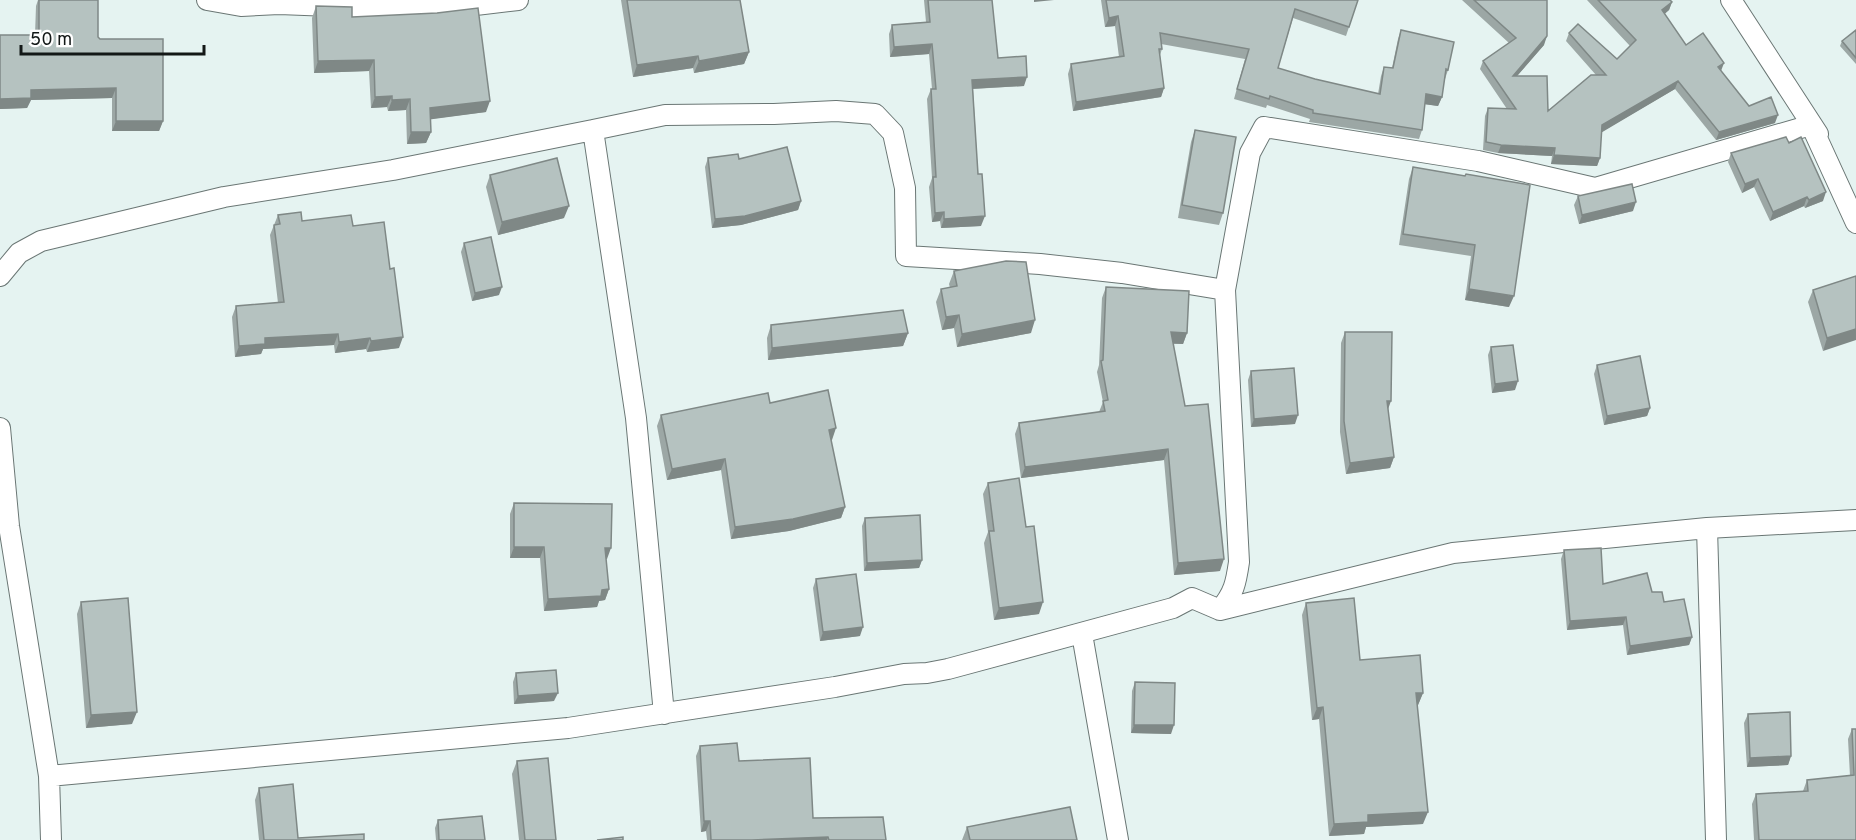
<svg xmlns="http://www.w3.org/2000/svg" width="1856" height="840" font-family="Overpass,sans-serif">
  <rect width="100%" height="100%" fill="#e5f3f1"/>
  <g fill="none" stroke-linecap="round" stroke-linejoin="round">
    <g stroke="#6a7674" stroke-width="22">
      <path id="street" d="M207,0L241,6L279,4L434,10L518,0
        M1731,0L1818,134
        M0,276L19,253L41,241L224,197L393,170L593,130
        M0,428L9,526L49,776L51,840
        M1707,528L1856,520
        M1220,610C1234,593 1236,583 1239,562L1225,290L1250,153L1264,127L1478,161L1595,188L1811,125L1856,223
        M1082,634L1118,840
        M664,714L636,418L593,130L665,115L774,114L836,111L875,114L893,133L905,188L906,256L1040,264L1122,273L1225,290
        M49,776L568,728L835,687L904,674L927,673L948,669L1173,608L1192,598L1220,610L1453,553L1707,528L1716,840"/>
    </g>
    <use href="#street" stroke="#fff" stroke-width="20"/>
  </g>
  <path fill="#9ca7a5" d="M38,0H98V37L163,121L159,131H112V98L31,100L27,108L0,109V35H35L36,6Z
    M621,0H740L749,52L744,64L694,73L693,68L633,77Z
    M924,0H992L998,58L1024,86L973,89L981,226L941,228L940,221L932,222L929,187L932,178L927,99L931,89H932L929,54L890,57L889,34L892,25L926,22Z
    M1101,0H1358L1346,36L1293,18L1278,68L1315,79L1378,94L1381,76L1384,67L1392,68L1398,39L1401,30L1448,70L1445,79H1444L1442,97L1438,106L1425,104L1422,130L1419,139L1309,122L1310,119L1267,105L1266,108L1234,99L1245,59L1161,44L1162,49L1160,55L1164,88L1161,97L1073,111L1068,74L1071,64L1119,57L1115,26L1105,27Z
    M1462,0H1547L1544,45L1517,76L1548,111L1596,75L1566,41L1569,33L1617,59L1630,46L1587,0H1670L1672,2L1669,10L1664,14L1686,45L1721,71L1749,106L1775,123L1716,140L1675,89L1601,132L1600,158L1597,166L1551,164L1552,156L1498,153L1483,150L1485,116L1488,108L1507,109L1480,69L1483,61L1509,43Z
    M316,6L352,17L486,112L430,119L431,132L426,143L407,144L406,110L388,111L387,107L371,108L369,71L314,73L312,18Z
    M1856,30V64L1840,46L1842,41Z
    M1195,130L1223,213L1219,225L1178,218L1191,142Z
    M1789,143L1823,201L1805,208L1804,206L1770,221L1754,187L1742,193L1728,162L1731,153Z
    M708,158L739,159L801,201L798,210L741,225L712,228L705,167Z
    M1413,167L1465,176L1509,307L1465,300L1471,256L1399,245L1409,179Z
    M490,175L564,218L498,235L486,187Z
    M1578,196L1633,211L1579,224L1574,205Z
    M278,215L302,221L353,226L399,348L367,352L366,349L335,353L334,345L263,349L261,354L235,357L232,317L236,306L278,303L270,235Z
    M464,243L499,295L472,301L461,252Z
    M954,271L1031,333L957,347L954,328L942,330L936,302L941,289L950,288L949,284Z
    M1856,276L1823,351L1808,302L1813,290Z
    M1106,287L1187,333L1183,344H1173L1185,406L1220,571L1174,575L1164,460L1021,478L1015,434L1019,423L1099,412L1103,402L1097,372L1099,365L1102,298Z
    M771,325L908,333L903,346L768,360L767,338Z
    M1345,332L1388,409L1394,457L1390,468L1346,474L1340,432L1341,343Z
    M1491,347L1515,390L1492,393L1488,355Z
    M1597,365L1650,408L1647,416L1604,425L1594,374Z
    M1251,371L1295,424L1251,427L1248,380Z
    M770,403L832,440H831L845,507L841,518L789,531L731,539L721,470L667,480L657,426L661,415Z
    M988,483L1026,527L1039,614L994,620L984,543L988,532L983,494Z
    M514,503L607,559H606L609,589L605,600L599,601L597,607L544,611L540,558H510V514Z
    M865,518L922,560L919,568L864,571L862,526Z
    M1564,550L1603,584L1652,592L1664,602L1692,637L1689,645L1627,655L1623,625L1567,630L1561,559Z
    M816,579L860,636L820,641L813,588Z
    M81,602L132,724L86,728L77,614Z
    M1306,603L1360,660L1423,693L1418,705H1417L1423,824L1366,827L1364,834L1329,836L1319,719L1312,720L1302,615Z
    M516,673L554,701L514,704L513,682Z
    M1135,682L1171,734L1131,733L1132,691Z
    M1748,714L1791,756L1788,765L1747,767L1744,723Z
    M1852,729L1856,840H1754L1752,804L1756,794L1803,791L1807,780L1850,776L1848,739Z
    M700,746L739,761L813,818L886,840H707L706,831L701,832L696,756Z
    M517,761L556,840H519L512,774Z
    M259,788L298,838L364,840H259L255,800Z
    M438,820L485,840H436L435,828Z
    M967,827L1077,840H962Z"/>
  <path fill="#7f8886" d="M1034,0H1054L1034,2Z
    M1672,2L1669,10L1659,19L1662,10Z
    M1118,16L1115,26L1105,27L1109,18Z
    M1547,36L1544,45L1510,84L1513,76Z
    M932,44L929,54L890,57L894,47Z
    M749,52L744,64L694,73L699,61Z
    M698,56L693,68L633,77L637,65Z
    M374,60L369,71L314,73L318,61Z
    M1724,63L1721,71L1718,67Z
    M1027,77L1024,86L969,89L972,80Z
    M1678,81L1675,89L1599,134L1602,125Z
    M116,88L112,98L31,100L27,108L0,109V99L31,90Z
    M1164,88L1161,97L1073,111L1076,102Z
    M1426,94L1442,97L1438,106L1423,104Z
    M392,96L387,107L371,108L375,97Z
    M410,99L406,110L388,111L392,100Z
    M490,101L486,112L426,120L430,108Z
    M1778,115L1775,123L1716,140L1719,132Z
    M116,121H163L159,131H112Z
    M411,132H431L426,143L407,144Z
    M1501,145L1555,148L1552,156L1498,153Z
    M1554,155L1600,158L1597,166L1551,164Z
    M1758,179L1754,187L1742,193L1745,184Z
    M1826,192L1823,201L1805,208L1809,200Z
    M1807,197L1804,206L1770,221L1773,212Z
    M801,201L798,210L741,225L712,228L715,219Z
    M1636,202L1633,211L1579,224L1582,215Z
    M569,206L564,218L498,235L502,222Z
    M944,212L940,221L932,222L935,213Z
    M985,216L981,226L941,228L944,219Z
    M502,287L499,295L472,301L475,293Z
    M1469,289L1514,296L1509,307L1465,300Z
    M959,315L954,328L942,330L946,317Z
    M1035,320L1031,333L957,347L962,334Z
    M1856,329V340L1823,351L1827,338Z
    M1171,332L1187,333L1183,344L1167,343Z
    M908,333L903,346L768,360L772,348Z
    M338,334L334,345L263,349L261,354L235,357L239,346L265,338Z
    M403,337L399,348L367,352L371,341Z
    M370,338L366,349L335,353L339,342Z
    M1518,381L1515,390L1492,393L1495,384Z
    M1387,401H1391L1387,412Z
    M1650,408L1647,416L1604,425L1607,416Z
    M1298,415L1295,424L1251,427L1254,419Z
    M836,428L832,440L825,441L829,430Z
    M1168,449L1164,460L1021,478L1025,467Z
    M1394,457L1390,468L1346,474L1350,463Z
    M725,459L721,470L667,480L672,469Z
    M845,507L841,518L789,531L731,539L735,527Z
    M514,547H544L540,558H510Z
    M605,548H611L607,559H601Z
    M1224,559L1220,571L1174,575L1178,563Z
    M922,560L919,568L864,571L867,563Z
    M609,589L605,600L599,601L597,607L544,611L548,599Z
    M1043,602L1039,614L994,620L999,608Z
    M1626,617L1623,625L1567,630L1570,621Z
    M863,627L860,636L820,641L823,632Z
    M1692,637L1689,645L1627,655L1630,646Z
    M558,693L554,701L514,704L518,696Z
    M1416,693H1423L1418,705H1412Z
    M1323,707L1319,719L1312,720L1317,708Z
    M137,712L132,724L86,728L91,715Z
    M1134,725H1174L1171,734L1131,733Z
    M1791,756L1788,765L1747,767L1750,758Z
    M1428,812L1423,824L1366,827L1364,834L1329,836L1334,824L1368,815Z
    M704,821H710L706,831L701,832Z
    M828,837L827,840H752Z"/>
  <path fill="#b5c2c0" stroke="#7f8886" stroke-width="1.5" d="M39,0H98V37L100,39H163V121H116V88L31,90V98L0,99V35H39Z
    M627,0H740L749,52L699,61L698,56L637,65Z
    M928,0H992L998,58L1026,56L1027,77L972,80L978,174H982L985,216L944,219V212L935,213L933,177H936L931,89H936L932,44L894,47L892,25L930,22Z
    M1106,0H1358L1349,27L1295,9L1278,68L1315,79L1380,94L1384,67L1393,68L1401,30L1454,42L1448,70L1446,69L1442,97L1426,94L1422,130L1313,113V110L1270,96L1269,99L1237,89L1249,49L1160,33L1162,49H1159L1164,88L1076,102L1071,64L1124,56L1118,16L1109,18Z
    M1474,0H1547V36L1513,76H1547L1548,111L1591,75H1606L1569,33L1578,24L1617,59L1636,40L1598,0H1670L1672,2L1662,10L1686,45L1703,33L1724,63L1718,67L1749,106L1771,97L1778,115L1719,132L1678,81L1602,125L1600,158L1554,155L1555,148L1501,145L1486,142L1488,108L1516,109L1483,61L1516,38Z
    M316,6L352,7V17L437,13L478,8L490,101L430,108L431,132H411L410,99L392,100V96L375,97L374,60L318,61Z
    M1856,30V58L1842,41Z
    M1195,130L1236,137L1223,213L1182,205Z
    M1786,137L1789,143L1801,137L1826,192L1809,200L1807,197L1773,212L1758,179L1745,184L1731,153Z
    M787,147L801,201L745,216L715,219L708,158L738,154L739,159Z
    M557,158L569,206L502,222L490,175Z
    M1413,167L1465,176L1466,174L1530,185L1514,296L1469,289L1475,245L1403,234Z
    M1632,184L1636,202L1582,215L1578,196Z
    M301,212L302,221L351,215L353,226L384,222L390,269L394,268L403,337L371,341L370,338L339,342L338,334L265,338V344L239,346L236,306L284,302L274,225L280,224L278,215Z
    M491,237L502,287L475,293L464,243Z
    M1006,261L1026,262L1035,320L962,334L959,315L946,317L941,289L957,286L954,271Z
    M1856,276V329L1827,338L1813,290Z
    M1106,287L1189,291L1187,333L1171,332L1185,406L1208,404L1224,559L1178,563L1168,449L1025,467L1019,423L1105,411L1103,401L1108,400L1101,361L1103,360Z
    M903,310L908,333L772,348L771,325Z
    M1345,332H1392L1391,401H1387L1394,457L1350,463L1344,421Z
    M1513,345L1518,381L1495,384L1491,347Z
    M1640,356L1650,408L1607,416L1597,365Z
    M1294,368L1298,415L1254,419L1251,371Z
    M828,390L836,428L829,430L845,507L793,519L735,527L725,459L672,469L661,415L768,393L770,403Z
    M1019,478L1026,527L1034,526L1043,602L999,608L989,531H994L988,483Z
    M514,503L612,504L611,548H605L609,589L602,590L601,596L548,599L544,547H514Z
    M920,515L922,560L867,563L865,518Z
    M1601,548L1603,584L1647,573L1652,592H1662L1664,602L1684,599L1692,637L1630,646L1626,617L1570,621L1564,550Z
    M856,574L863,627L823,632L816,579Z
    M128,598L137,712L91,715L81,602Z
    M1354,598L1360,660L1420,655L1423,693H1416L1428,812L1368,815V822L1334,824L1323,707L1317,708L1306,603Z
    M556,670L558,693L518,696L516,673Z
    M1135,682L1175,683L1174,725H1134Z
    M1790,712L1791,756L1750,758L1748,714Z
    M1852,729H1856V840H1759L1756,794L1808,791L1807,780L1854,775Z
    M737,743L739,761L810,758L813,818L883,817L886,840H829L828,837L752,840H711L710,821H704L700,746Z
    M548,758L556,840H525L517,761Z
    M293,784L298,838L364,834V840H264L259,788Z
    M1070,807L1077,840H970L967,827Z
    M482,816L485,840H439L438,820Z
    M623,837V840H597Z"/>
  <path d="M21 45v9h183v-9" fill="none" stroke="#131817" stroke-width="3"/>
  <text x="30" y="45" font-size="18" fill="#131817" stroke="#ffffff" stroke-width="4.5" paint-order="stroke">50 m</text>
</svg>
